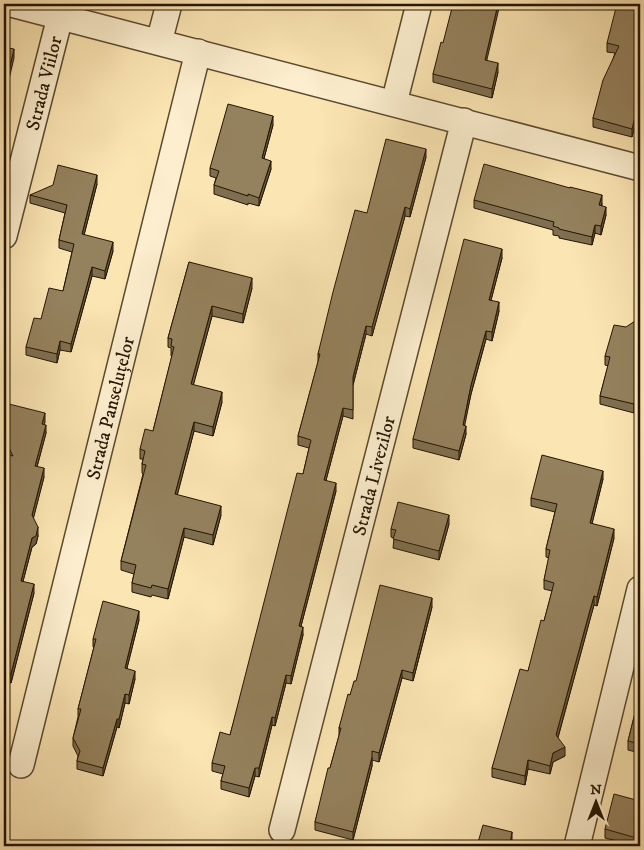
<svg xmlns="http://www.w3.org/2000/svg" width="644" height="850" font-family="'IM FELL DW Pica',serif">
  <rect width="100%" height="100%" fill="#fbe5b3"/>
  <filter id="stains"><feTurbulence type="fractalNoise" baseFrequency=".004" numOctaves="4"/><feColorMatrix values="0 0 0 0 .2 0 0 0 0 .09 0 0 0 0 .02 0 0 0 .5 -.17"/></filter>
  <radialGradient id="worn" r=".72"><stop offset=".6" stop-color="#630" stop-opacity="0"/><stop offset="1" stop-color="#630" stop-opacity=".3"/></radialGradient>
  <g fill="none" stroke-linecap="round" stroke-linejoin="round">
    <g stroke="#5a492d" stroke-width="28">
      <g id="street">
        <path d="M11,4L640,168"/>
        <path d="M159,42L169,4"/>
        <path d="M394,103L419,4"/>
        <path id="s1" d="M4,236L60,17"/>
        <path id="s2" d="M21,765L198,52"/>
        <path id="s3" d="M282,830L464,121"/>
        <path d="M577,846L640,589"/>
      </g>
    </g>
    <use href="#street" stroke="#fceece" stroke-width="25"/>
  </g>
  <path fill="#7f6f50" stroke="#241500" d="M640,4V106L632,137L593,127V118L615,53L607,52V43Z
    M443,43L487,60L498,72L492,98L433,82V74Z
    M273,125L264,158L271,169L259,206L248,203V205L214,194V185L216,178L210,176V168Z
    M426,157L410,217L405,216L372,336L366,334L353,385V419L343,416L326,480L336,491L301,626L303,635L291,684L286,683L275,726L272,725L259,777L255,776L249,797L221,789V781L223,774L212,771V763L230,735L303,474L309,448L298,445V436L318,362V354L367,213Z
    M97,184L84,235L113,251L105,279L92,276L71,352L60,350L57,363L26,355V347L41,319L63,291L72,252L59,248V240L65,213L30,203V195Z
    M474,200L602,203V206L606,215L601,235L595,233L592,245L559,238V236L553,235V230L474,208Z
    M502,258L491,300L499,311L492,341L486,339L471,394L464,425L466,434L459,460L413,448V439Z
    M189,262L252,288L243,323L212,316L193,385L222,402L213,436L194,431L177,495L221,515L213,545L184,537L168,599L152,595L151,597L132,592V583L134,574L121,570V561L143,474L142,473V464L143,459H140V449L153,431L172,356H171V348L168,347V338Z
    M640,330V396H638L634,413L600,404V396L608,366L605,365V356Z
    M4,408L45,422L44,424L46,433L37,467L44,477L33,518L38,536L36,544L32,547L23,581L34,593L11,683L8,682L4,698V454L8,455L4,446Z
    M603,479L592,523L614,538L597,606L594,605L590,619L558,738L565,756L553,762L550,774L528,769L525,785L492,777V768L528,671L544,621L552,591L544,589V580L549,558L546,557V549L555,512L531,506V498Z
    M449,524L439,560L393,548L394,538L391,537V529Z
    M432,607L413,681L402,678L379,762L372,760V766L353,840L315,830V822L339,736V728L350,695L356,681Z
    M139,620L127,668L135,679L129,704L125,703L119,728L117,727L103,776L77,769V761L78,756L73,746V738L78,717V709L94,647H93V639Z
    M640,693V753L628,750V741Z
    M640,801V846H637L605,838V829Z"/>
  <path fill="#685a41" stroke="#241500" d="M498,4H500L485,68V60Z
    M14,49V58L5,96V87Z
    M498,63V72L492,98V89Z
    M9,88V97L4,117V109Z
    M640,97V106L632,137V129Z
    M273,116V125L262,166V158Z
    M426,149V157L410,217V209Z
    M271,161V169L259,206V198Z
    M97,175V184L82,243V234Z
    M602,195V203L599,214V205Z
    M405,207V216L372,336V327Z
    M606,207V215L601,235V226Z
    M595,225V233L592,245V237Z
    M113,242V251L105,279V271Z
    M502,249V258L489,308V300Z
    M92,267V276L71,352V344Z
    M252,278V288L243,323V314Z
    M499,302V311L492,341V332Z
    M212,306V316L191,394V384Z
    M366,326V334L353,385V377Z
    M486,331V339L471,394L463,434V425L471,385Z
    M60,341V350L57,363V354Z
    M638,387V396L634,413V404Z
    M222,392V402L213,436V427Z
    M343,408V416L324,488V480Z
    M45,413V422L42,432V424Z
    M194,422V431L175,504V494Z
    M46,425V433L35,474V466Z
    M466,426V434L459,460V451Z
    M44,468V477L32,524V515Z
    M603,471V479L590,532V523Z
    M336,483V491L299,634V626Z
    M221,506V515L213,545V535Z
    M449,515V524L439,560V551Z
    M38,527V536L36,544L32,547L21,589V581L32,538Z
    M184,528V537L168,599V589Z
    M614,529V538L597,606V597Z
    M34,584V593L11,683V674Z
    M594,596V605L556,744V735Z
    M432,598V607L413,681V673Z
    M139,611V620L125,676V668Z
    M303,627V635L291,684V676Z
    M402,670V678L379,762V753Z
    M135,671V679L129,704V695Z
    M8,674V682L4,698V690Z
    M286,675V683L275,726V718Z
    M125,694V703L119,728V719Z
    M272,717V725L259,777V768Z
    M117,719V727L103,776V768Z
    M565,747V756L553,762L550,774V766L553,753Z
    M372,757V766L353,840V832Z
    M528,760V769L525,785V776Z
    M255,768V776L249,797V788Z
    M512,832V841L511,846L510,844Z"/>
  <path fill="#94815d" stroke="#241500" d="M453,4H498L485,60L498,63L492,89L433,74L441,42L443,43Z
    M617,4H640V97L632,129L593,118L603,80L619,46L607,43Z
    M4,47L14,49L5,87L9,88L4,109Z
    M228,104L273,116L262,158L271,161L259,198L248,194V196L214,185L219,171L210,168Z
    M386,139L426,149L410,209L405,207L372,327L366,326L353,377V410L343,408L324,480L336,483L299,626L303,627L291,676L286,675L275,718L272,717L259,768H255L249,788L221,781L225,766L212,763L220,732L230,735L297,473L303,474L311,440L298,436L320,354H318L333,292L355,210L367,213Z
    M484,164L570,188V187L602,195L599,205L606,207L601,226L595,225L592,237L559,229V228L553,226L554,222L474,200Z
    M58,165L97,175L82,234L113,242L105,271L92,267L71,344L60,341L57,354L26,347L34,318L41,319L49,288L63,291L74,244L59,240L67,205L30,195L53,185Z
    M464,239L502,249L489,300L499,302L492,332L486,331L471,385L463,425L466,426L459,451L413,439Z
    M189,262L252,278L243,314L212,306L191,384L222,392L213,427L194,422L175,494L221,506L213,535L184,528L168,589L152,585L151,588L132,583L136,565L121,561L146,465L142,464L145,451L140,449L145,429L153,431L174,347L171,346L172,339L168,338Z
    M635,321L640,330V388L638,387L634,404L600,396L610,357L605,356L614,325L626,327Z
    M5,403L45,413L42,424L46,425L35,466L44,468L32,515L38,527L36,536L32,538L21,581L34,584L11,674H8L4,690V549L6,548H4V454L13,456L4,438V408Z
    M542,455L603,471L590,523L614,529L597,597L594,596L590,610L556,735L565,747L553,753L550,766L528,760L525,776L492,768L520,669L528,671L541,620L544,621L554,583L544,580L550,550L546,549L557,504L531,498Z
    M398,502L449,515L439,551L393,539L396,530L391,529Z
    M380,585L432,598L413,673L402,670L379,753L372,751V757L353,832L315,822L328,768H330L341,728H339L348,694L350,695L354,681H356Z
    M103,601L139,611L125,668L135,671L129,695L125,694L119,719H117L103,768L77,761L80,751L73,738L81,709H78L96,639H93Z
    M640,693V744L628,741Z
    M614,794L640,801V839L605,829Z
    M483,825L512,832L510,844L515,845L514,846H477Z"/>
  <g text-anchor="middle" stroke-width="5" stroke-linejoin="round" paint-order="stroke">
    <g font-size="19" fill="#241500" stroke="#fceece">
      <text dy="7" stroke="none"><textPath href="#s1" startOffset="158">Strada Viilor</textPath></text>
      <text dy="7" stroke="none"><textPath href="#s2" startOffset="368">Strada Panseluțelor</textPath></text>
      <text dy="7" stroke="none"><textPath href="#s3" startOffset="366">Strada Livezilor</textPath></text>
    </g>
  </g>
  <rect width="644" height="850" fill="none" stroke="#fbe5b3" stroke-width="20"/>
  <rect x="5" y="5" width="634" height="840" fill="none" stroke="#241500" stroke-width="2.5"/>
  <rect x="10" y="10" width="624" height="830" fill="none" stroke="#241500"/>
  <g transform="translate(596 802)" stroke="#fceece" stroke-width="4" paint-order="stroke">
  <path d="M0-4L9 19L0 12L-9 19Z" fill="#241500"/>
  <text y="-8" font-size="14" font-weight="bold" text-anchor="middle" fill="#241500">N</text>
  </g>
  <rect width="100%" height="100%" filter="url(#stains)"/>
  <rect width="100%" height="100%" fill="url(#worn)"/>
</svg>
